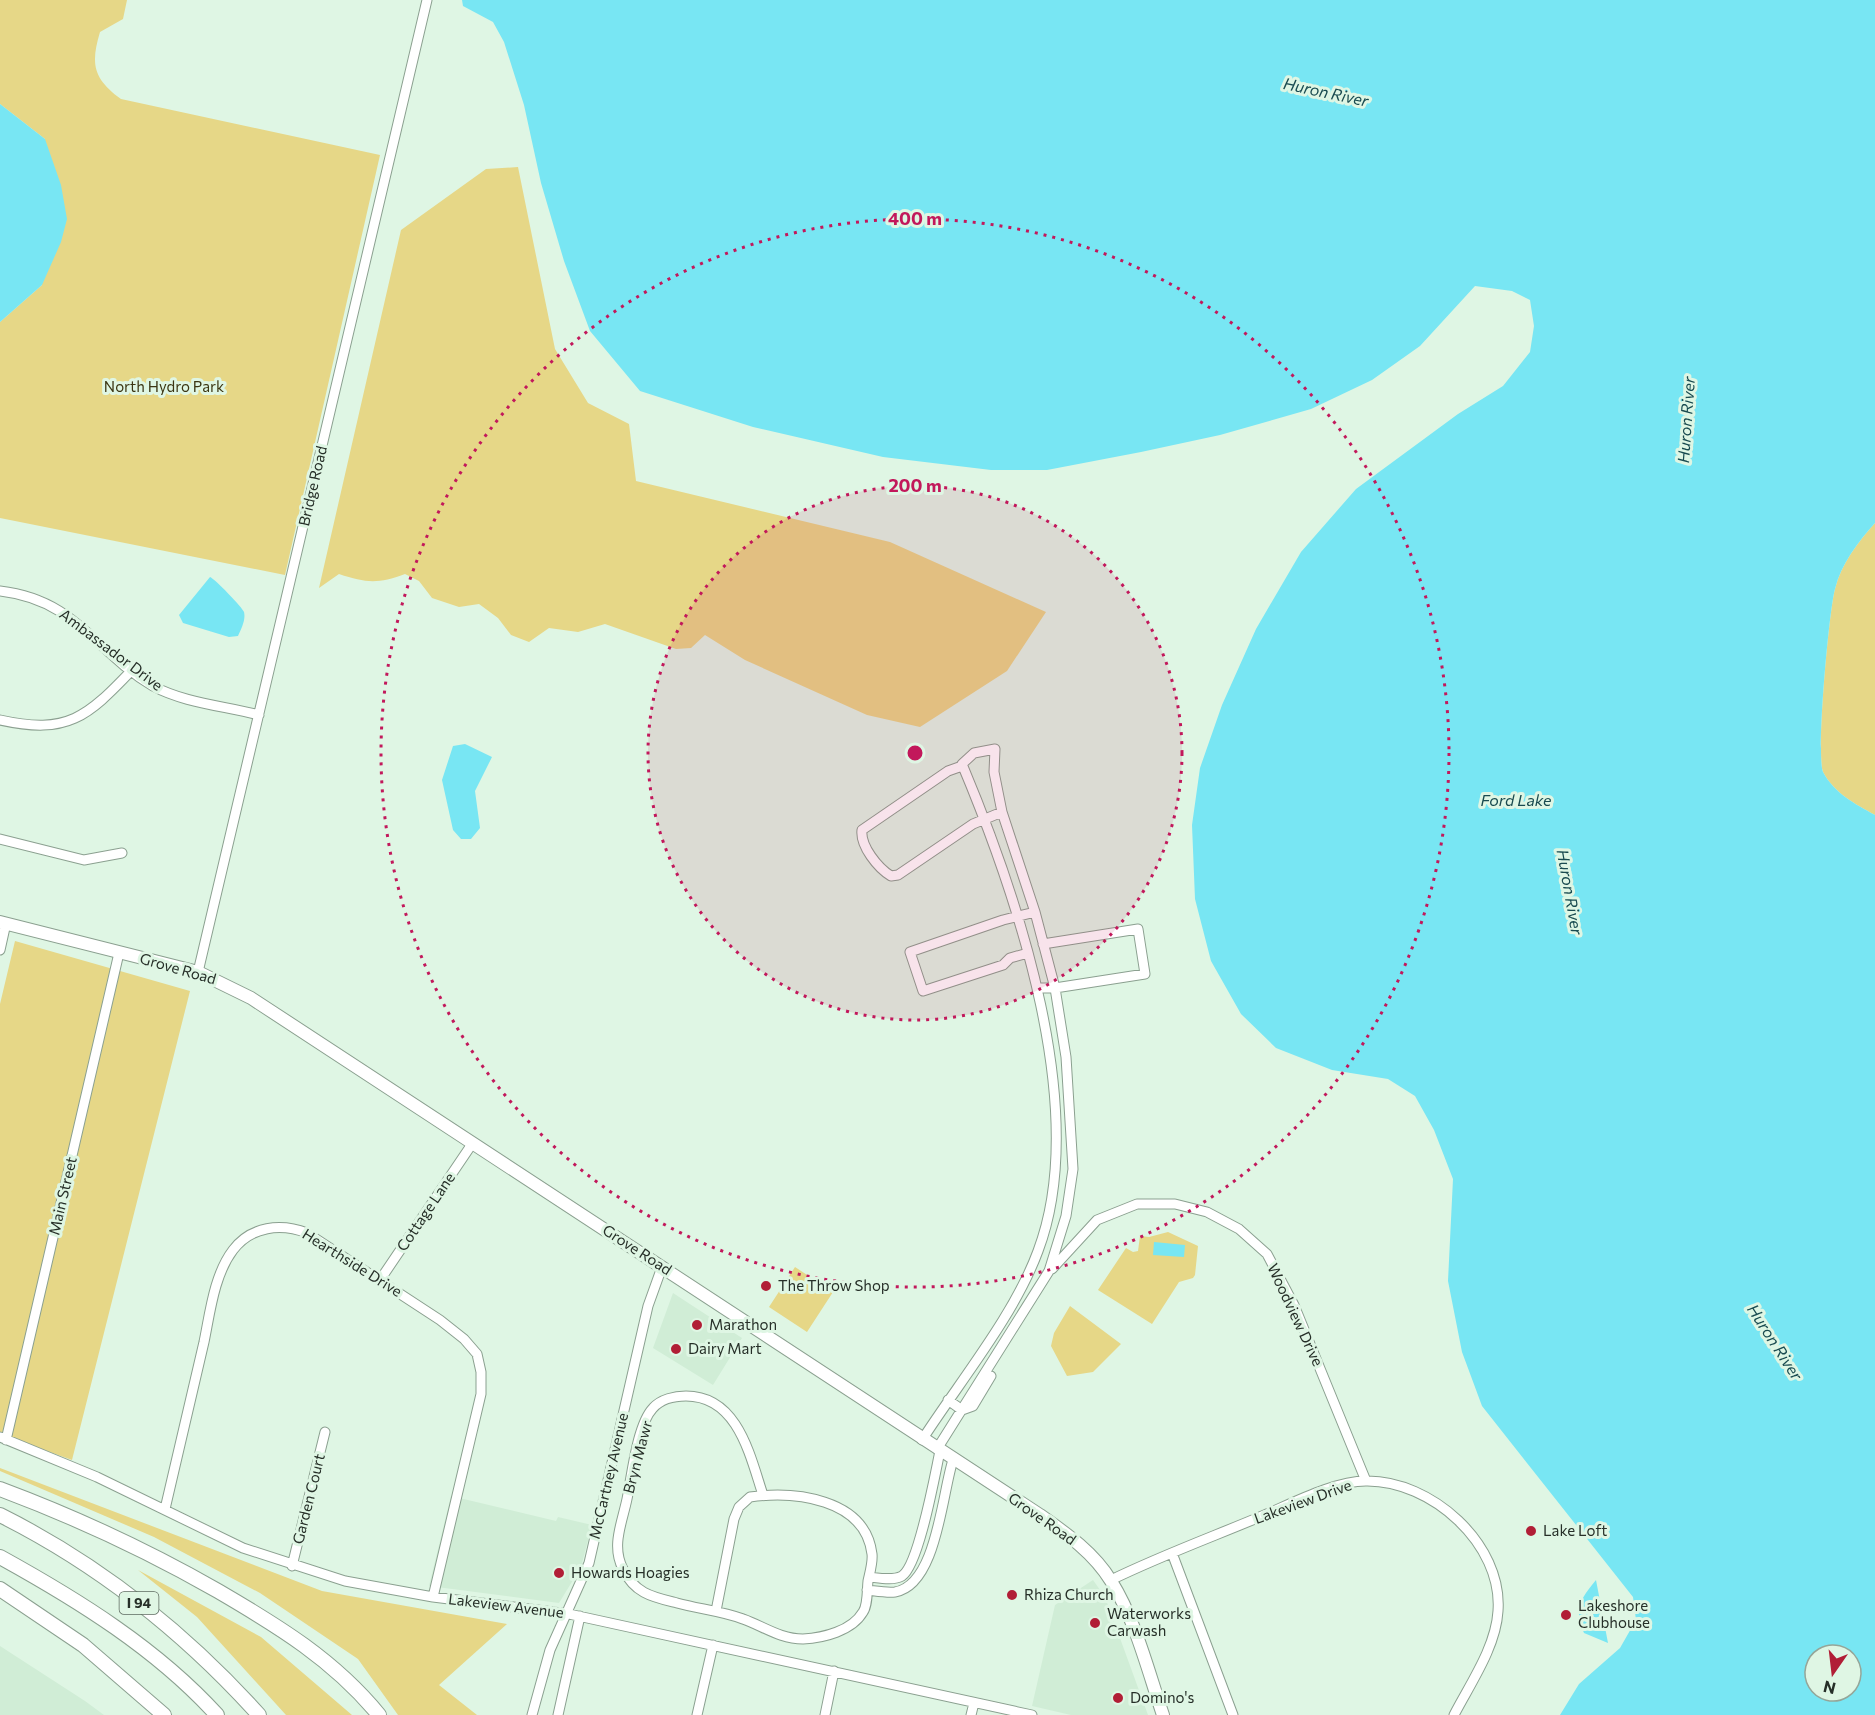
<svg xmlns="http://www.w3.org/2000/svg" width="1875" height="1715" font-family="Commissioner,sans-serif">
  <rect width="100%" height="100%" fill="#dff6e4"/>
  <path fill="#d0edd6" d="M673,1293L742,1338L713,1385L653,1348Z
    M451,1496L556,1521L558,1517L592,1525L581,1567L559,1603L429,1586Z
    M1093,1580L1105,1597L1148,1715H1071L1032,1706L1055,1605Z
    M0,1646L85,1701L104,1715H0Z"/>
  <path fill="#e6d787" d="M0,0H127L123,19L100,32C90,65 94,79 121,99L380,155L285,575L0,518V322L42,285L45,139L0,104Z
    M518,167L555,349L588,403L629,424L636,481L890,542L1046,612L1007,671L920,727L867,715L745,660L705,635L691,648L676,649L605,624L578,632L549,628L529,642L511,635L498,618L479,604L459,607L432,598L419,581L405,574C378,584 366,583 339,574L319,588L401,230L486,169Z
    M1875,523V815C1855,804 1834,793 1823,772C1816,756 1829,610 1835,589C1841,564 1858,542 1875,523Z
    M15,941L190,991L72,1460L0,1434V1004Z
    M1168,1232L1198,1246L1195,1275L1193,1278L1179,1282L1152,1324L1098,1290L1126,1248L1133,1252L1138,1251L1140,1236L1149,1237Z
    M795,1267L833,1292L807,1332L769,1307Z
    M1070,1306L1121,1344L1093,1372L1067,1376L1051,1346L1054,1333Z
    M0,1468L322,1591L507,1624L439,1685L477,1715H398L358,1659L260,1593L154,1537L0,1471Z
    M138,1570L261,1637L352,1715H286L197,1617Z"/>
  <path fill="#78e6f3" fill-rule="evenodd" d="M462,0H1875V523C1858,542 1841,564 1835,589C1829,610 1816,756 1823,772C1834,793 1855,804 1875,815V1715H1560L1579,1684L1620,1648L1636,1620L1633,1597L1482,1406L1462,1352L1448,1281L1453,1179L1434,1130L1415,1096L1388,1079L1332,1070L1276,1048L1241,1014L1211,961L1195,899L1192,825L1200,768L1222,705L1256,629L1301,552L1356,489L1458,414L1503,386L1530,352L1534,326L1530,300L1512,291L1475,286L1420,346L1372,380L1311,409L1220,435L1141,452L1047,470H991L883,457L753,427L640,391L590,331L564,261L541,183L524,105L504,42L493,22L463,6ZM1815,1655H1851V1691H1815Z
    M0,104L45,139L61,185L67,219L61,242L42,285L0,322Z
    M210,577C214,578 243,608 244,612C246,620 241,629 238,636L229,637L183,623L179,615Z
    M465,744L492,757L475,791L480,828L471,839H461L453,830L442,780L453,746Z
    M1154,1242L1185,1245L1184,1257L1153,1255Z
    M1596,1580L1608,1643L1584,1633C1573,1609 1581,1598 1596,1580Z"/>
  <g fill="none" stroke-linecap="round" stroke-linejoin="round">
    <g stroke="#8ba090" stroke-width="11">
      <path id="minor" d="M0,591C77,600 95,652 153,686C184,703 225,706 259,715
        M0,720C68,735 87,717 132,670
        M962,766L948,771L862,830C860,846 878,868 891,876L898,875L973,824L1002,812
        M0,839L84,860L122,853
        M0,950L6,923
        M1028,953L1010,958L1003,965L923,991L910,952L1003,920L1035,912
        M198,972L427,0
        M1038,988H1055L1145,974L1138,929L1043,944
        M1052,1269L1097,1220L1137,1204H1175L1207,1212L1239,1229L1267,1254L1294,1305L1366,1481
        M380,1280L472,1144
        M948,1400L962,1410L973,1406L991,1376
        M0,1437L97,1477L243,1548L345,1581L433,1597L569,1614L1032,1715
        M6,1440L119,953
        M922,1440C960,1381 1014,1316 1038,1251C1091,1111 1017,895 962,764L974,753L995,749L994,772L1002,812L1035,912L1055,988L1066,1057L1073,1169L1066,1216L1049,1271L937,1449
        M165,1509C178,1453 191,1398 204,1342C210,1313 214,1275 233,1250C251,1226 281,1223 307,1233L440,1320L464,1339L477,1354L481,1372V1394L433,1597
        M1172,1553L1233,1715
        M292,1566L325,1432
        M869,1577C879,1578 893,1581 902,1576C919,1565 935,1474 940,1451
        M1111,1580C1160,1556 1212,1537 1262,1516C1291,1504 1334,1481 1366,1481C1431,1480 1503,1544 1498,1611C1496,1647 1470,1684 1454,1715
        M867,1590C876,1591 887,1593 895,1592C937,1585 942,1493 953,1460
        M716,1611L734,1519L739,1507L750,1497C794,1491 865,1498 872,1554C873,1562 870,1572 868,1581C867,1590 868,1605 863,1612C852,1631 823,1638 803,1639C780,1639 763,1626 743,1619C722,1611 699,1609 677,1603C653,1597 635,1594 623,1569C611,1546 622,1523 627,1499C632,1475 637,1425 653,1408C661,1399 675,1396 686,1396C738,1396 750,1456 763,1495
        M532,1715L550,1650L589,1563L648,1306L662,1267
        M558,1715L580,1616
        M697,1715L713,1645
        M825,1715L834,1671
        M971,1715L974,1703"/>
    </g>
    <g stroke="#8ba090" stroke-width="14">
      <path id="major" d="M0,922L198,972L251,998L1040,1515C1067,1534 1094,1553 1111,1581C1136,1621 1148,1671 1163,1715"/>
    </g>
    <g stroke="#8ba090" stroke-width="16">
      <path id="highway" d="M0,1489C75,1517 148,1551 218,1591C278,1626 334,1660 379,1715
        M0,1515C98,1564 186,1634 259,1715
        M0,1557C78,1600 157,1649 217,1715
        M0,1589L83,1645L164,1715"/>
    </g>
    <use href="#minor" stroke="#fff" stroke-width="9"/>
    <use href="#major" stroke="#fff" stroke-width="12"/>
    <use href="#highway" stroke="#fff" stroke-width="14"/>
  </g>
  <circle cx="915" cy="753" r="267" fill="#c2185b" fill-opacity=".12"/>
  <g fill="none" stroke="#c2185b" stroke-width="3" stroke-dasharray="3 6">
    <circle cx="915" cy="753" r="267"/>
    <circle cx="915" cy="753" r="534"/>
  </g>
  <g fill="#b11e36" stroke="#dff6e4" stroke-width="2">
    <circle cx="766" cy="1286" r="6"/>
    <circle cx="697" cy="1325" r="6"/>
    <circle cx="676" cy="1349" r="6"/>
    <circle cx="1531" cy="1531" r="6"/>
    <circle cx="559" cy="1573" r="6"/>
    <circle cx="1012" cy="1595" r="6"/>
    <circle cx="1566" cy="1615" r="6"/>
    <circle cx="1095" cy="1623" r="6"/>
    <circle cx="1118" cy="1698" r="6"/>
  </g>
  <g text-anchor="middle" stroke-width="6" stroke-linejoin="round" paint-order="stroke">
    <rect fill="#dff6e4" stroke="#5e6b60" stroke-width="1.5" x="119.5" y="1592" width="39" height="22" rx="4.5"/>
    <g font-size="14" font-weight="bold" fill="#262f28">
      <text x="139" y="1608">I 94</text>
    </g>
    <g font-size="15" fill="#3b3512" stroke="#dff6e4">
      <text x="164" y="392">North Hydro Park</text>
    </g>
    <g font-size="15" fill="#262f28" stroke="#dff6e4">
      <text transform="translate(313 486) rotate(-77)" y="5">Bridge Road</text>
      <text transform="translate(111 650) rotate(37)" y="5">Ambassador Drive</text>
      <text transform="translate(178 969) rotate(16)" y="5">Grove Road</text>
      <text transform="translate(63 1196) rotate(-77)" y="5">Main Street</text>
      <text transform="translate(426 1212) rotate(-56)" y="5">Cottage Lane</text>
      <text transform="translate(637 1250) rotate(33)" y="5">Grove Road</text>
      <text transform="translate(352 1263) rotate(32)" y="5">Hearthside Drive</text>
      <text transform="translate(1295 1315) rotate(65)" y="5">Woodview Drive</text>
      <text transform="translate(638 1457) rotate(-75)" y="5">Bryn Mawr</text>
      <text transform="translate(609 1476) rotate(-77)" y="5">McCartney Avenue</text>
      <text transform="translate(309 1499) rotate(-76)" y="5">Garden Court</text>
      <text transform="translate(1303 1502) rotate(-20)" y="5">Lakeview Drive</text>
      <text transform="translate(1042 1519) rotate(35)" y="5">Grove Road</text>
      <text transform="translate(506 1606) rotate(7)" y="5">Lakeview Avenue</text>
    </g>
    <g font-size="15" fill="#262f28" stroke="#dff6e4" text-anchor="start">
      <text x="778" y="1291">The Throw Shop</text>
      <text x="709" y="1330">Marathon</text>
      <text x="688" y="1354">Dairy Mart</text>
      <text x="1543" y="1536">Lake Loft</text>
      <text x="571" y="1578">Howards Hoagies</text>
      <text x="1024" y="1600">Rhiza Church</text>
      <text x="1578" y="1611">Lakeshore<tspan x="1578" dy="17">Clubhouse</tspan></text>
      <text x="1107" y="1619">Waterworks<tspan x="1107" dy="17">Carwash</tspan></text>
      <text x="1130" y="1703">Domino's</text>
    </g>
    <g font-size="16" font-style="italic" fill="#194b50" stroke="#dff6e4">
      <text transform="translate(1326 92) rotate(12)" y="6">Huron River</text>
      <text transform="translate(1686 420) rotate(-86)" y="6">Huron River</text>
      <text x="1516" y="806">Ford Lake</text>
      <text transform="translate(1570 892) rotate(80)" y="6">Huron River</text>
      <text transform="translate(1775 1342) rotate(57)" y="6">Huron River</text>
    </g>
  </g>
  <circle cx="915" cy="753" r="9" fill="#c2185b" stroke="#dff6e4" stroke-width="3"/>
  <g font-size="18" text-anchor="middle" font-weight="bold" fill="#c2185b" stroke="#dff6e4" stroke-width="6" stroke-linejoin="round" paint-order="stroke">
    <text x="915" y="225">400 m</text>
    <text x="915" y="492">200 m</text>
  </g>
  <g transform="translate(1833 1673) rotate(194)"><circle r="28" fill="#dff6e4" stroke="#95a699" stroke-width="1.5"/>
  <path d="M0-4.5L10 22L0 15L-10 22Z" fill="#b11e36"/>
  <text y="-9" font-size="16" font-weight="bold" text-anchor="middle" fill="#262f28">N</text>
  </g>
</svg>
